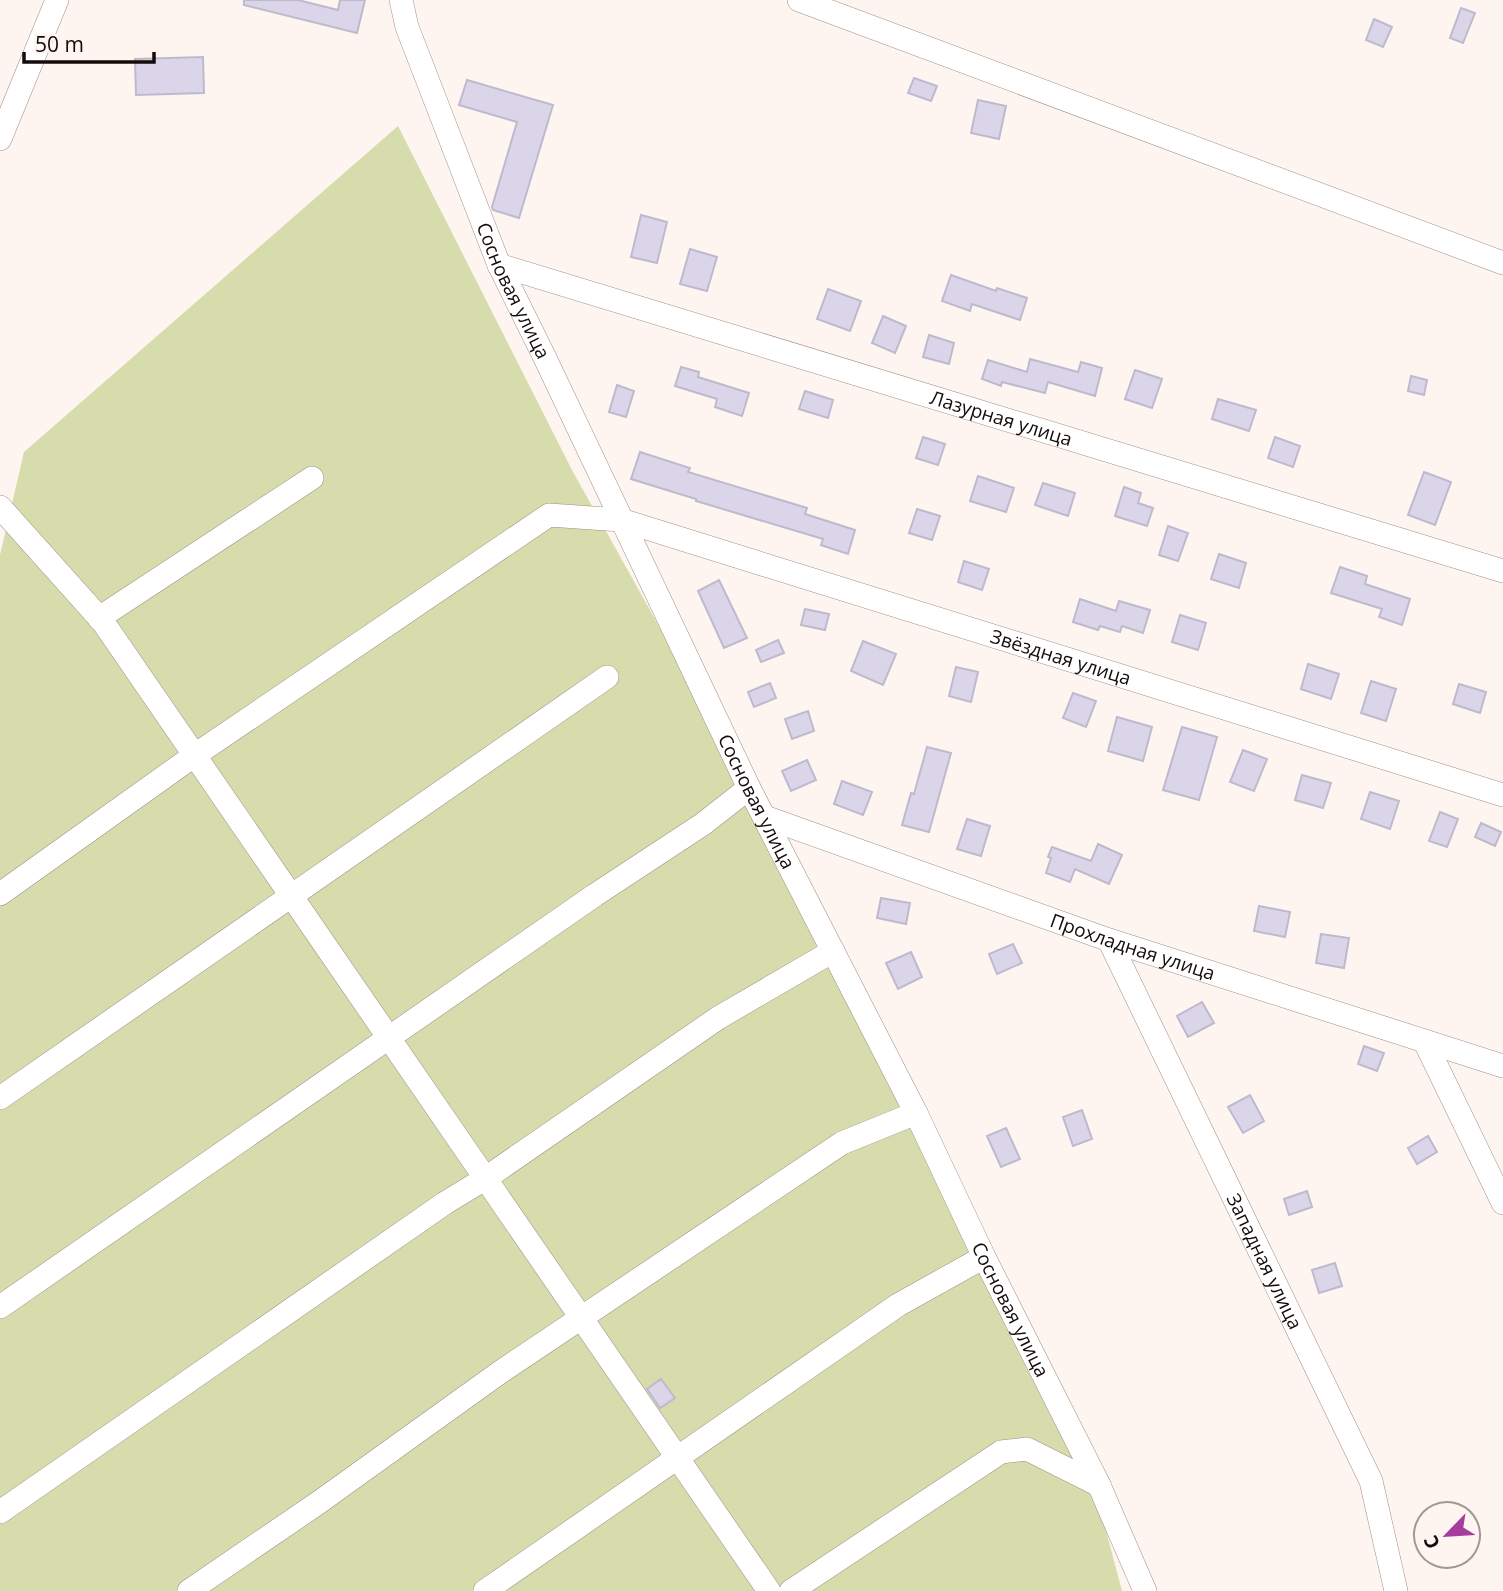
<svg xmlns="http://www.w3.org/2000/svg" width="1503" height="1591" font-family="'Open Sans',sans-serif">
  <rect width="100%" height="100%" fill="#fef5f1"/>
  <path fill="#d6dcac" d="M398,126L572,470L765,817L1101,1512L1122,1591H0V555L24,452Z"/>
  <path fill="#dad5e9" stroke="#bebacd" stroke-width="2" d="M244,0H298L338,10L340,0H365L357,33L244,5Z
    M1461,8L1475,13L1463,43L1450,38Z
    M1374,19L1392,27L1383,47L1366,40Z
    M203,57L204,93L136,95L135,59Z
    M914,78L937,86L931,101L908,93Z
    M467,80L553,105L519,218L493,210L492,207L517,122L459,105Z
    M978,100L1006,106L999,139L971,133Z
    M641,215L667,222L657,263L631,257Z
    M690,249L717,257L707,291L680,284Z
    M951,275L996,291L997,288L1027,298L1020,320L972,304L970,311L942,301Z
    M828,289L861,301L850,331L817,319Z
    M883,316L906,326L895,353L872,343Z
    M929,335L954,343L949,364L923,357Z
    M1030,359L1078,372L1081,362L1102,368L1095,396L1048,382L1045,393L1002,382L1001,386L982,379L988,360L1027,372Z
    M681,367L699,372L698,377L749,393L742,416L715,407L717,399L675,386Z
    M1135,370L1162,379L1152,408L1125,399Z
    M1411,376L1427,380L1424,395L1408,391Z
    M617,385L634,391L626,417L609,412Z
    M805,391L833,400L828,418L799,409Z
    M1218,399L1256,410L1249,431L1212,419Z
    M923,437L945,444L938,465L916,458Z
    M1275,437L1300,446L1293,467L1268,458Z
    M640,452L690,468L688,472L807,508L805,514L855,530L848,554L821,545L823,539L696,501V499L631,479Z
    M1424,472L1451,482L1435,525L1408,515Z
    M978,476L1014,488L1006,512L970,501Z
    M1043,483L1075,493L1068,516L1035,505Z
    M1124,487L1141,493L1138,503L1153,508L1147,526L1115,516Z
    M917,509L940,516L932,540L909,533Z
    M1168,526L1188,533L1178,561L1159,555Z
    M1219,554L1246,563L1239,588L1211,579Z
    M964,561L989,569L982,590L958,582Z
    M1340,567L1367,576L1365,584L1410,599L1402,625L1379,617L1382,609L1331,593Z
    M719,580L747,638L724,648L698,591Z
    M1080,599L1116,611L1119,601L1150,610L1143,633L1122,626L1120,632L1100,626L1098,630L1073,622Z
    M805,609L829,614L825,630L801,625Z
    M1180,615L1206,623L1198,650L1172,642Z
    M778,640L784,653L761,662L756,650Z
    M863,641L896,654L883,685L851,671Z
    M1308,664L1339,674L1331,699L1301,689Z
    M956,667L978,672L971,702L949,696Z
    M1371,681L1396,689L1386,721L1361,713Z
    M770,683L776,698L754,707L748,692Z
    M1459,684L1486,692L1480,713L1453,704Z
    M1073,693L1096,701L1086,727L1063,718Z
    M808,711L814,731L792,739L785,719Z
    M1117,717L1152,727L1143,761L1108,751Z
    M1182,727L1217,737L1199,800L1163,790Z
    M927,747L951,753L929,832L902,825L911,793L914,794Z
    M1243,750L1267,759L1254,791L1230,782Z
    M807,760L816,780L791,791L782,771Z
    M1302,775L1331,783L1323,808L1295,800Z
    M842,781L872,792L863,815L834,804Z
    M1370,792L1399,801L1390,829L1361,819Z
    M1440,812L1458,819L1447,847L1429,841Z
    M967,819L990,826L981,856L957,849Z
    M1481,823L1501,832L1495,846L1475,837Z
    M1098,844L1122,855L1109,884L1075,869L1070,882L1046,873L1051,858L1048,857L1052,847L1091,861Z
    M881,898L910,903L906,924L877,918Z
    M1259,906L1290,912L1285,937L1254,931Z
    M1321,934L1349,938L1344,968L1316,963Z
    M1013,944L1022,963L997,974L989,954Z
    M911,952L922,977L898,989L886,963Z
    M1202,1002L1214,1023L1188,1037L1177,1016Z
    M1364,1046L1384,1053L1377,1071L1358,1064Z
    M1250,1095L1264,1121L1243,1133L1228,1107Z
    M1082,1110L1092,1139L1073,1146L1063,1117Z
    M1006,1128L1020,1159L1001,1167L987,1136Z
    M1428,1136L1437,1152L1417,1164L1408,1148Z
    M1307,1191L1312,1207L1289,1215L1284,1199Z
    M1335,1263L1342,1286L1319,1293L1312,1270Z
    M661,1379L675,1398L660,1408L647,1389Z"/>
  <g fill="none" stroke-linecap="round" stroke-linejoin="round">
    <g stroke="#a38e87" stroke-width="24">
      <g id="minor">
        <path id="s1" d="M401,0L407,27L499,265L545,358L749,788L916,1113L984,1257L1099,1485L1145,1591"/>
        <path d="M799,0L1503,263"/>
        <path d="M0,139L57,0"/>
        <path id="s2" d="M499,265L1503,571"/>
        <path d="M0,507L103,622L769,1591"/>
        <path d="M99,618L312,478"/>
        <path id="s3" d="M765,817L1109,940L1503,1066"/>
        <path id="s4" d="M0,894L195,755L549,515L621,520L1503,795"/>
        <path id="s5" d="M1109,940L1371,1481L1396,1591"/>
        <path d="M1425,1042L1503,1203"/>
        <path d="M0,1098L607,677"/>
        <path d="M0,1307L595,895L703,824L749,788"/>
        <path d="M0,1512L445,1203L486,1178L718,1018L833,951"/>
        <path d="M189,1591L318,1503L499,1373L842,1143L916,1113"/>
        <path d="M485,1591L898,1305L984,1257"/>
        <path d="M791,1591L1001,1452L1027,1449L1099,1485"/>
      </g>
    </g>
    <use href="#minor" stroke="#fff" stroke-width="23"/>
  </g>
  <g text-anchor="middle" stroke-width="7" stroke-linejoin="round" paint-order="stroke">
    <g font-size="19" fill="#130c09" stroke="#fef5f1">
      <text dy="7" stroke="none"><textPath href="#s1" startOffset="312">Сосновая улица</textPath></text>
      <text dy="7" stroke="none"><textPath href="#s2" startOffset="525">Лазурная улица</textPath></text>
      <text dy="7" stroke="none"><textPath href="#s4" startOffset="1200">Звёздная улица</textPath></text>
      <text dy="7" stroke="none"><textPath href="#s1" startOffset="878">Сосновая улица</textPath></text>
      <text dy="7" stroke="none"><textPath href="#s3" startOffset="390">Прохладная улица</textPath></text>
      <text dy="7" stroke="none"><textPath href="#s5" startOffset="357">Западная улица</textPath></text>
      <text dy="7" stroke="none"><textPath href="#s1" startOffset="1446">Сосновая улица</textPath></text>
    </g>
  </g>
  <g transform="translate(1447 1535) rotate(245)"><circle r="33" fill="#fef5f1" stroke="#a09894" stroke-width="2"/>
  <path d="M0-5L12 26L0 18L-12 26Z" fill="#a53c9e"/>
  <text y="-10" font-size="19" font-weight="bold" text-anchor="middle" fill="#130c09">С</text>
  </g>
  <path d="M24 52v10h130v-10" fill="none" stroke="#130c09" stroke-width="3.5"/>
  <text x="35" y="52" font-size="21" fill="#130c09" stroke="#fef5f1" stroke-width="5" paint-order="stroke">50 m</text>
</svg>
